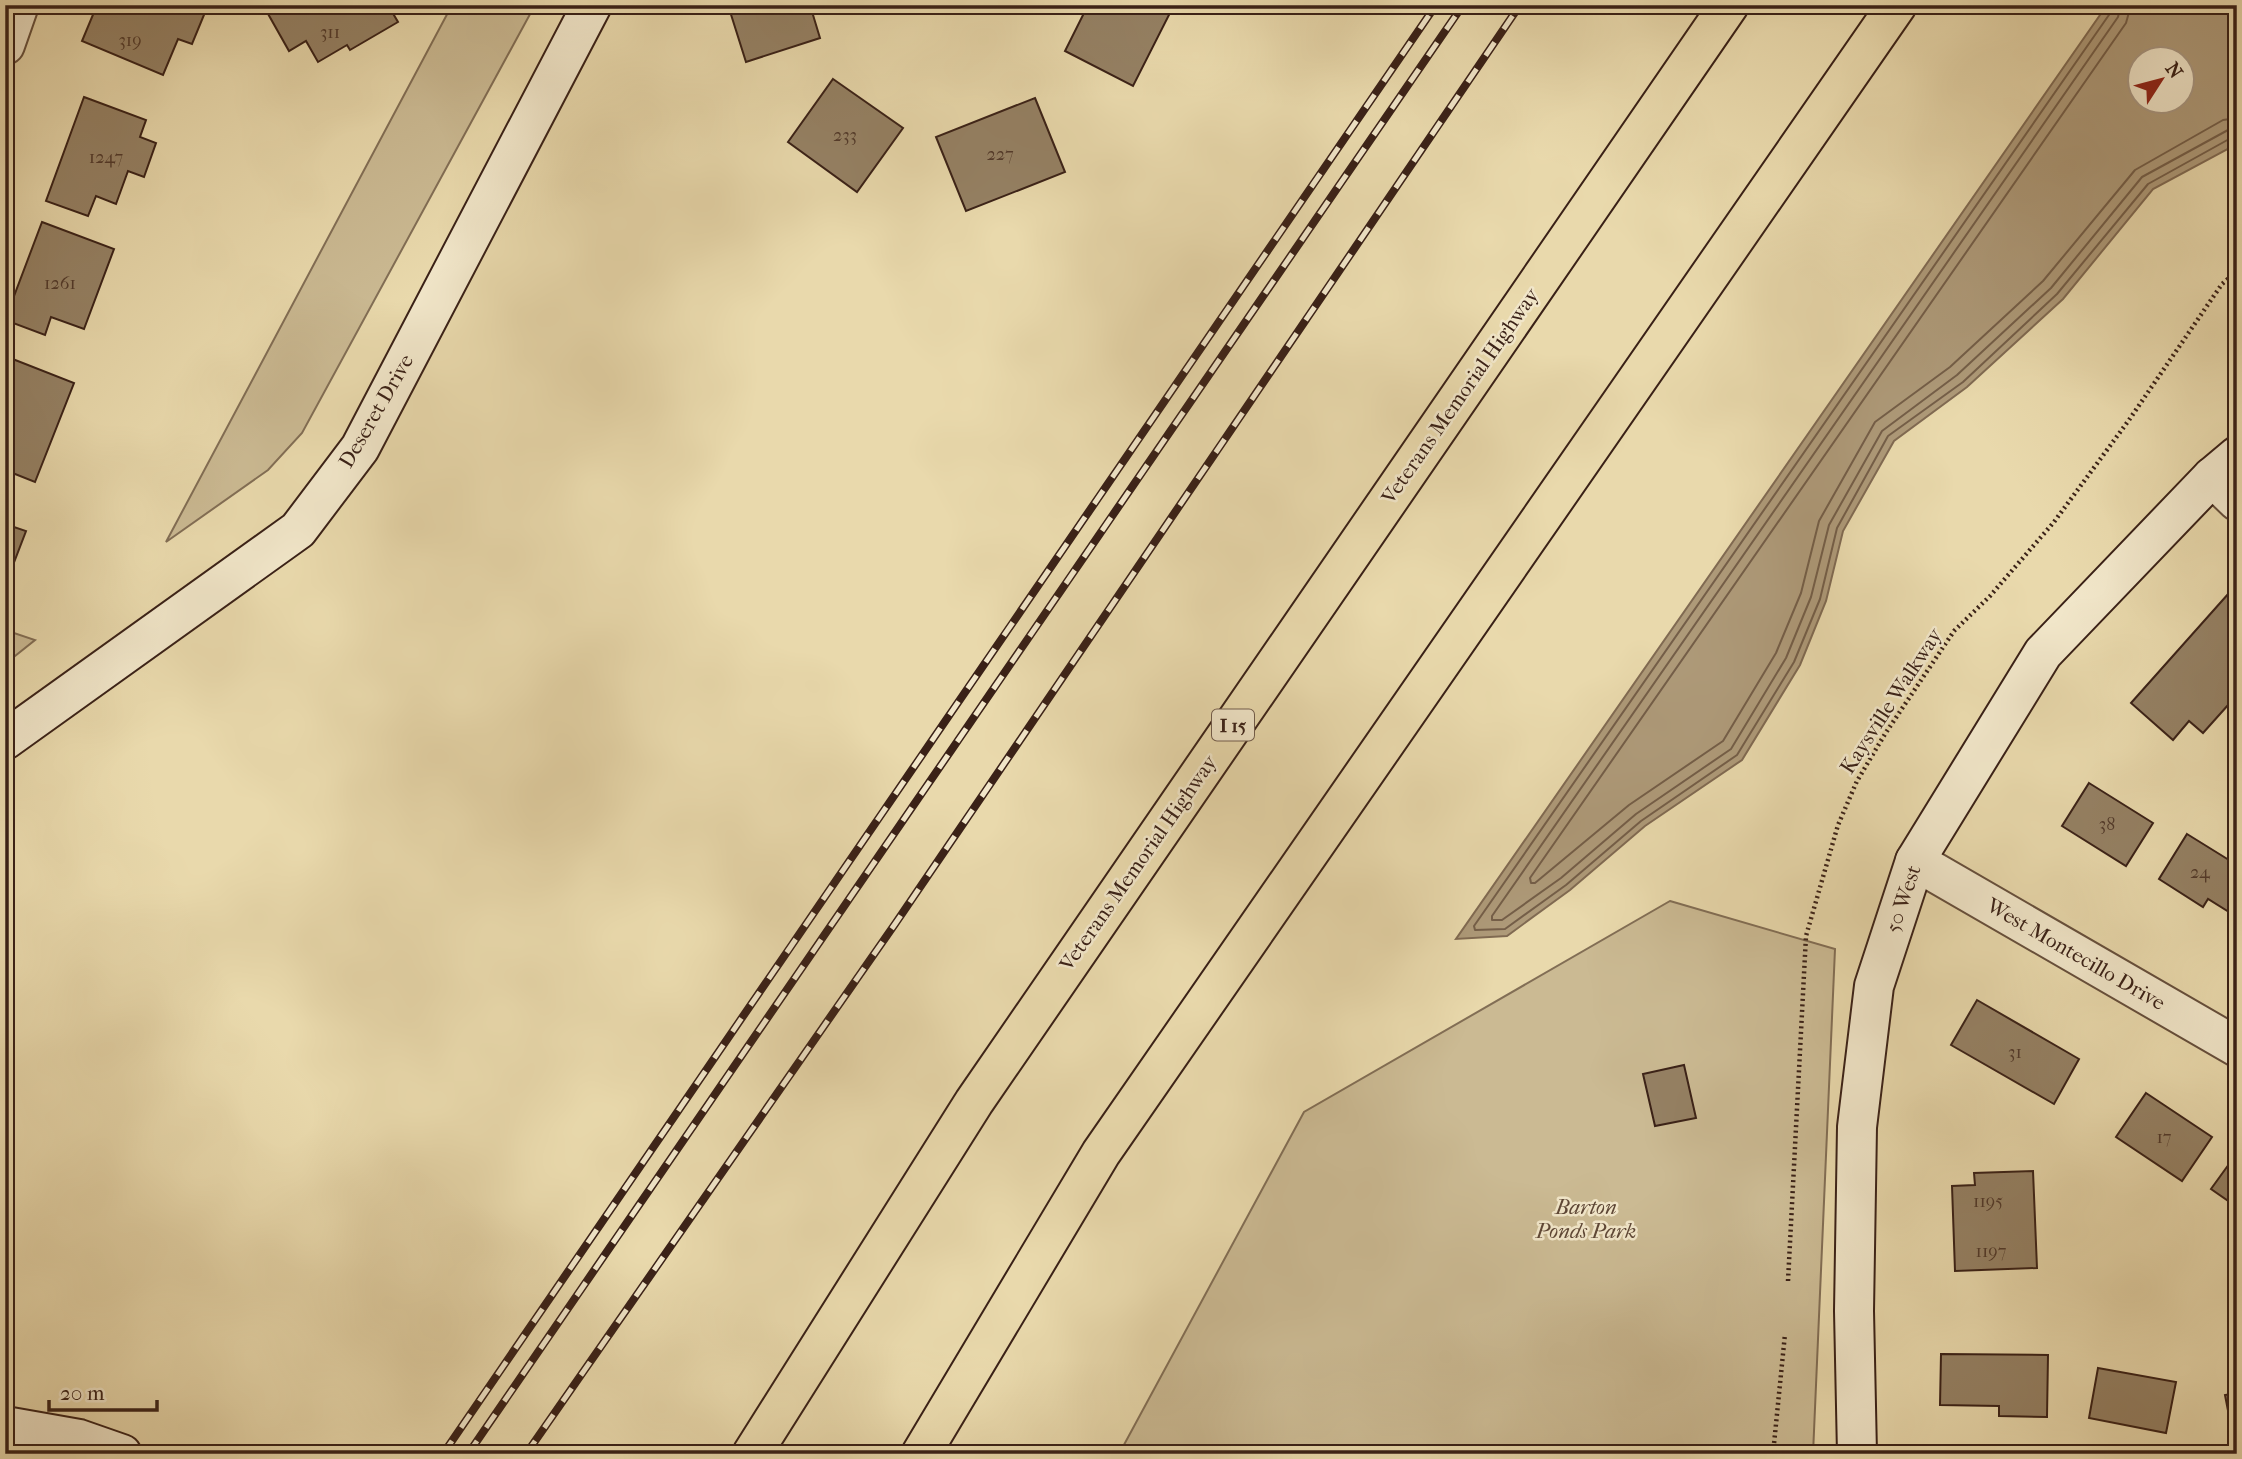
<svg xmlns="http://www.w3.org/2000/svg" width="2242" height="1459" font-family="'IM FELL French Canon',serif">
  <rect width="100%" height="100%" fill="#e9d9ac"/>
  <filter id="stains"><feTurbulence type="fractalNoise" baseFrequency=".00286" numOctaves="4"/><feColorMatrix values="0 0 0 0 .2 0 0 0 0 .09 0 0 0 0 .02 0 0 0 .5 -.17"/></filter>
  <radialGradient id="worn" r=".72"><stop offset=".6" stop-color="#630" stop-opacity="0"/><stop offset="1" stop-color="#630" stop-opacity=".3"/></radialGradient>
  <path fill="#cbba93" stroke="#826e55" stroke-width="2" d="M452,5H535L302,433L268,470L166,542Z
    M5,630L35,640L5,664Z
    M1670,901L1835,949L1813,1454H1119L1304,1112Z"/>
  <path fill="#ae9a79" stroke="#806a52" stroke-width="2" fill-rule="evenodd" d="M2107,5H2237V142L2226,150L2153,189L2063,299L1967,387L1894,441L1843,531L1826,601L1800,665L1742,760L1645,826L1570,890L1507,936L1456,939ZM2140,60H2182V102H2140Z"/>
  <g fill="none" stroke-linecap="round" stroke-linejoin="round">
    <path stroke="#745e48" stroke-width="2" d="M2112,5L2111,12L1474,926L1475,930L1505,929L1566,885L1641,821L1737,755L1794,662L1820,599L1837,528L1888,436L1963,382L2057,294L2148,184L2231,138L2237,137
      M2121,5L2118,17L1492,916V920H1502L1561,878L1636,814L1731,749L1786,658L1811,597L1829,525L1882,431L1957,375L2051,288L2142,177L2228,130L2237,128
      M2131,5L2126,23L1530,878L1531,883H1535L1629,805L1723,741L1776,653L1801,593L1819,521L1875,422L1950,367L2043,281L2135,170L2223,120L2237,118"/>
  </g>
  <path fill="#958164" stroke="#3a2117" stroke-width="2" d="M97,5H194L206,10L192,44L178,39L163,75L82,41Z
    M279,5H388L398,22L350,50L347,45L318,62L306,41L289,51L267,12Z
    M728,5H810L820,38L746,62Z
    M1088,5L1173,7L1133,86L1065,51Z
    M833,79L903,128L857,192L788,142Z
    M84,97L146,120L140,137L156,143L144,177L128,171L116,204L96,196L88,216L46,201Z
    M1035,98L1065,172L966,211L936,137Z
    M42,222L114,249L84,329L51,317L45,335L5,320Z
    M5,356L74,383L35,482L5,470Z
    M5,524L26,531L5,586Z
    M2229,593L2237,600V695L2203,733L2189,721L2173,740L2131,703Z
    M2089,783L2153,823L2126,866L2062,826Z
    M2187,834L2237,865V917L2208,899L2203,907L2159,879Z
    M1977,1000L2079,1059L2054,1104L1951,1045Z
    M1684,1065L1696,1118L1655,1126L1643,1074Z
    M2146,1093L2212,1137L2182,1181L2116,1137Z
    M2237,1153V1207L2211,1189Z
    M2033,1171L2037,1268L1955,1271L1952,1186L1975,1185L1974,1173Z
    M1941,1354L2048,1355L2047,1417L1999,1416V1406L1940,1405Z
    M2098,1368L2176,1382L2166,1433L2089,1418Z
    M2237,1393V1447H2235L2225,1395Z"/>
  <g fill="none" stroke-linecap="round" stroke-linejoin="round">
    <g stroke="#664f3c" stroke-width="42">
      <path id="street" d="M5,45L19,5
        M2212,477L2237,501
        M1915,861L2237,1047"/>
    </g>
    <g stroke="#3a2117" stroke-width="42">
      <path id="secondary" d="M5,740L298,530L360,448L592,5
        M5,1426L79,1439L122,1454
        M1857,1454L1854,1311L1857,1127L1874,986L1915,861L2043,653L2212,477L2237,456"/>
    </g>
    <g stroke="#3a2117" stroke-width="42">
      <path id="highway" d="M752,1454L974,1102L1729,5
        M921,1454L1101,1153L1897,5"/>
    </g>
    <path stroke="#3a2117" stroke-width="4.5" stroke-dasharray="2 3.5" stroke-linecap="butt" d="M1788,1281L1806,936L1838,825L1857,781L1885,734L1954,631L1990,596L2054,522L2129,420L2222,284L2237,271
      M1773,1454L1785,1334"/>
    <use href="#street" stroke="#f1e6c9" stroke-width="38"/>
    <use href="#secondary" stroke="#f1e6c9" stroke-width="38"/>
    <use href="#highway" stroke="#e9d9ac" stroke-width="38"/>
    <g stroke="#3a2117" stroke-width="8">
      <path id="rail" d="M443,1454L1436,5
        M468,1454L1463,5
        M526,1454L895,924L1520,5"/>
    </g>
    <use href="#rail" stroke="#f1e6c9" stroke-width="5" stroke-dasharray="16" stroke-linecap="butt"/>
  </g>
  <g text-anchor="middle" stroke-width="5" stroke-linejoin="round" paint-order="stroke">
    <g font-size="18" fill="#51392a">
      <text x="330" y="38">311</text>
      <text x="130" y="46">319</text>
      <text x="845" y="141">233</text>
      <text x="1000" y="160">227</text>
      <text x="106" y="163">1247</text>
      <text x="60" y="289">1261</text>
      <text x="2107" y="830">38</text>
      <text x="2200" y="878">24</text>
      <text x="2015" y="1058">31</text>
      <text x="2164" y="1143">17</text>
      <text x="1988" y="1207">1195</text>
      <text x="1991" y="1257">1197</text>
    </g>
    <rect fill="#f1e6c9" stroke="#715c4c" stroke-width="2" x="1212" y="709.5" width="42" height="31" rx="5"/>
    <g font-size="19" font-weight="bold" fill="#3a2117">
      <text x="1233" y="732">I 15</text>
    </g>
    <g font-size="21" fill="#3a2117" stroke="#f1e6c9">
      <text transform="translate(1460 396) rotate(-55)" y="7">Veterans Memorial Highway</text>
      <text transform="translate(376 411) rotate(-60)" y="7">Deseret Drive</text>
      <text transform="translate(1891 701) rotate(-57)" y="7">Kaysville Walkway</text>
      <text transform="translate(1138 863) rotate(-55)" y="7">Veterans Memorial Highway</text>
      <text transform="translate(1903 899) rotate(-71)" y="7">50 West</text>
      <text transform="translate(2076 954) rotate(30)" y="7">West Montecillo Drive</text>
    </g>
    <g font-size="21" font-style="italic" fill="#5e4736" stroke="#f1e6c9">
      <text x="1586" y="1214">Barton<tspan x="1586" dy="24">Ponds Park</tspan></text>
    </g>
  </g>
  <rect width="2242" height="1459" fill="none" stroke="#e9d9ac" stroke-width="28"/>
  <rect x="7" y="7" width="2228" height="1445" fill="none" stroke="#3a2117" stroke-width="3.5"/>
  <rect x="14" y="14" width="2214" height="1431" fill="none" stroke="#3a2117" stroke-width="2"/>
  <g transform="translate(2161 80) rotate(54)"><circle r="33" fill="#f1e6c9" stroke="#a89782" stroke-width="2"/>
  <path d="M0-5L12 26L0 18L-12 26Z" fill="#8f2418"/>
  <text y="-10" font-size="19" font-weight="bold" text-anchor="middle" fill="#3a2117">N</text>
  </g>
  <path d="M49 1400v10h108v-10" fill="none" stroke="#3a2117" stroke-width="3.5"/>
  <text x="60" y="1400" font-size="21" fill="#3a2117" stroke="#f1e6c9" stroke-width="5" paint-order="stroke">20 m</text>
  <rect width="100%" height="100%" filter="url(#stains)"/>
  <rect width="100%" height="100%" fill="url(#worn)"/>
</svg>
